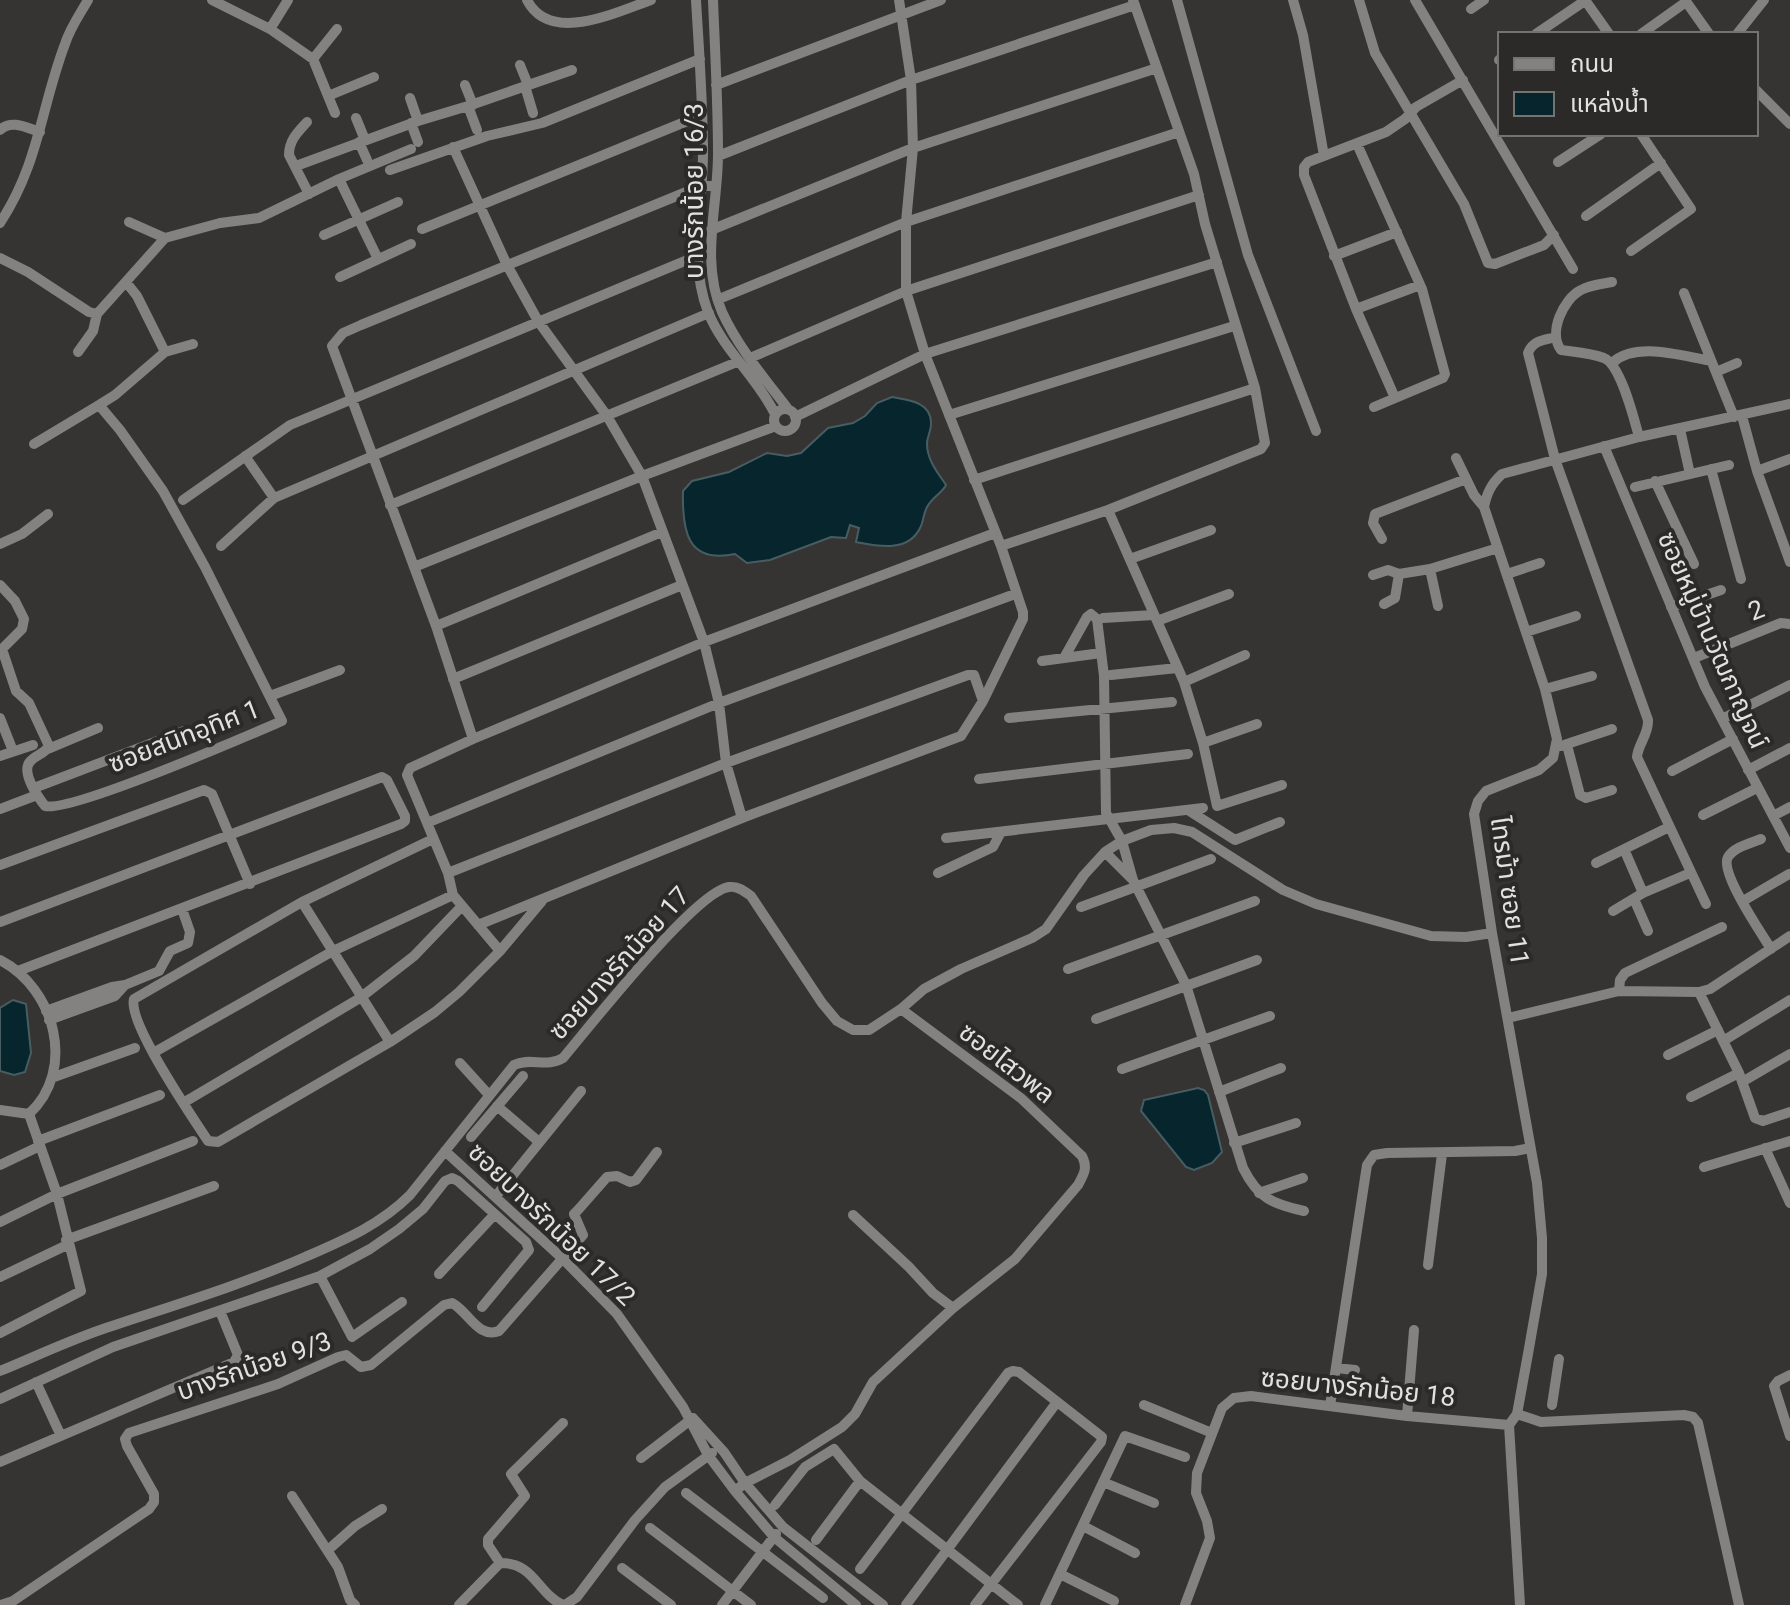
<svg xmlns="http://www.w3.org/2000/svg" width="1790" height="1605" font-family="Roboto,'Noto Sans Thai',sans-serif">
  <rect width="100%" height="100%" fill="#363433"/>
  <path fill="#06252c" stroke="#485d62" stroke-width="2" d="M892,397C909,400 932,402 931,424C931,431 927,437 927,444C927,460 938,473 946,485C942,493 934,496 929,504C923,511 924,521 920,528C908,553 877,546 856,542L859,528L850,525L846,538L831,537L770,560L747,563L735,554C687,564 682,531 683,491L692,481L729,472L767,453L787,456L801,453L828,428L853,423L865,416L877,403Z
    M13,1000L26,1004L31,1053L25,1072L14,1075L0,1071V1008Z
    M1198,1088L1204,1090L1208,1095L1222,1152L1212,1163L1194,1170L1186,1167L1141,1111L1144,1100Z"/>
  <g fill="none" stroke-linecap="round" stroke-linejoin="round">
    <path stroke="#838281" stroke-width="10" d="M212,0L270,29L313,59L335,113
      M527,0C550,45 616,12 651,0
      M696,0C699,51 703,102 703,153C703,207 688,259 708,312C724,351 757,377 775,414
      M713,0C715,51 718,103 718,154C718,207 700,261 722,312C738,347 765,379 788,409
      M1177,0L1248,255L1316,431
      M1293,0L1303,35L1324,156
      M1359,0L1375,53L1464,204L1488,263L1495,264L1544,245L1554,235
      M1415,0L1573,269
      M1585,0L1609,34
      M1685,0L1709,34
      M1471,9L1484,0
      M270,29L288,0
      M1536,34L1586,0
      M1641,34L1686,2
      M1737,34L1764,0
      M313,59L337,29
      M1499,60L1500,59
      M520,65L528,85
      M465,85L473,105
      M716,85L941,0
      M525,86L533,113
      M1756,90L1790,124
      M328,96L374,77
      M410,98L418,121
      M468,106L477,130
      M356,118L365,140
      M307,122C298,132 289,140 289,155L309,194
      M411,123L418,142
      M0,130C11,119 27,128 40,132
      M359,142L367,160
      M1357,144L1422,289L1445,374L1443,378L1374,407
      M453,147L507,265L538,321L607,416L642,476L704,642L719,703L726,763L742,818
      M718,156L911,80L1135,5
      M1558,162L1601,134
      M296,166L418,121L468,106L572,70
      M390,170L487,136L542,123L700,59
      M339,179L378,259
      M1586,216L1661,163
      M129,222L165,238
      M0,223C39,164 41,107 65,44C70,28 80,14 88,0
      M422,229L702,115
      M711,230L913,148L1157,68
      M324,235L398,202
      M1631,251L1691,209L1641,134
      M1334,256L1397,232
      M0,258L28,272L89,312L97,314L165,238L220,223L259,218L339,179L411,149
      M340,277L411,244
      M1612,282C1602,284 1590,285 1581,290C1563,299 1548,333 1561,350C1575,352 1591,353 1604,358C1621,365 1634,419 1639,437
      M1684,293L1734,417
      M719,299L906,222L1179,132
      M1356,309L1420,285
      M1556,337C1544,340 1533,340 1528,353L1555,459L1648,720C1649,734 1638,744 1637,757L1706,904
      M78,352L93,331L97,314
      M165,352L193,344
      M750,358L906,291L1199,195
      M1612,363C1636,341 1681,356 1711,361
      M1716,372L1737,363
      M1395,398L1356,309L1304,175V167L1308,162L1386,132L1405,119L1416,107L1463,80
      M774 420a11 11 0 1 1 22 0a11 11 0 1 1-22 0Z
      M949,415L1234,326
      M1742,416L1757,471L1790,562
      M795,417L925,354L1217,262
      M1680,429L1690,474
      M34,444L99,405
      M1604,446L1705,687L1790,848
      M245,456L274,498
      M1456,458L1474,495L1484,507
      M1711,469L1741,579
      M1757,471L1790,459
      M974,480L1255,388
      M1655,481L1694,564
      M1635,487L1729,465
      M183,500L290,425L697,256
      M390,505L737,362
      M1108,510L1184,682L1203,743L1217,806L1282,785
      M1382,539L1373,523L1375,514L1466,479
      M0,544L22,534L48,514
      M221,546L274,498L709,313
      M1001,546L1108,510L1261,449L1265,443L1255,388L1205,224L1194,174L1133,0
      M1130,559L1211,530
      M414,567L642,476L776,426
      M1430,569L1438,606
      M1507,574L1540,563
      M1373,575L1388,570L1399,574
      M0,585L15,601L24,619L22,629L2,649L16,691L29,703L49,746C44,755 34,755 29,763C22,774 38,797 45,806C70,813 247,736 282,721L205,567L163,491L120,430L99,405L115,395L165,352L137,296L126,282
      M1384,604L1395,598L1399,574L1430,569L1498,548
      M1671,607L1721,590
      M1103,618L1154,615
      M1157,621L1229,594
      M436,626L662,532
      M1526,632L1576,616
      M1064,658L1087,617L1091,614L1097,619L1104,676L1106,813L1122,841L1133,880L1186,985L1243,1168C1258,1198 1272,1204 1304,1211
      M1694,658L1781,623L1790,624
      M1042,661L1101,653
      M1111,675L1177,668
      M453,679L682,585
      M1184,682L1245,655
      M1545,689L1592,676
      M270,696L340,670
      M0,718L13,751
      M1009,718L1172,702
      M1722,719L1790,685
      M473,739L704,642L995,533
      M1203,743L1257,724
      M1567,745L1580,795L1586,798L1612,790
      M1561,746L1612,729
      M48,749L98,728
      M0,756L33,745
      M1748,770L1790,748
      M1672,771L1733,739
      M979,779L1188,754
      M34,788L184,731
      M0,809L37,795
      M1188,810L1235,840L1280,822
      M1703,815L1757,788
      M1773,816L1790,807
      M427,823L719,703L1015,594
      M946,838L1203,808
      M433,839L302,902L134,999C127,1022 193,1118 208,1141L218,1142L390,1042L435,1012L459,992L500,951L542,901
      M1761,839C1751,843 1734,847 1728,857C1719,872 1762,934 1771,949
      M1624,849L1643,893
      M1105,852L1132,879
      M1596,863L1669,827
      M0,865L204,790L212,794L250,884
      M448,873L726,763L968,675H974L983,701
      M938,873L993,847L1001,832
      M1634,899L1648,931
      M1743,901L1789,874
      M302,902L390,1042
      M1081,907L1211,859
      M1613,911L1643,893L1690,873
      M0,922L382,777L387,780L405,816V821L401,824L18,971
      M478,925L742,818L961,736L983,701L1023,619V612L1001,546L925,354L906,291V222L913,148L911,80L899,0
      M500,951L453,895L448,873L407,775L410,768L473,739L436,626L332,346L343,333L361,325L701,186H716
      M0,960C55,988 77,1070 29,1114L0,1110
      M1068,969L1255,901
      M1619,991L1620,980L1625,973L1722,927
      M1699,992L1739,1073L1755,1118L1763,1121L1790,1112
      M46,1011L112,987L125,985L159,971L170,951L188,943L190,932L182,909
      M1508,1018L1619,991L1699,992L1710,989L1790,936
      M1096,1019L1257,960
      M49,1020L115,996L125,985
      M1723,1041L1790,1000
      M153,1053L333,951L453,895
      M1668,1055L1718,1030
      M460,1063L489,1095
      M1122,1069L1270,1016
      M54,1077L135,1048
      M1742,1082L1790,1054
      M1219,1092L1281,1068
      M1691,1097L1739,1073
      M183,1103L360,998L414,956L461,907
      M497,1106L539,1142
      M471,1137L523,1076
      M38,1141L160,1095
      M1234,1143L1296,1123
      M1765,1148L1790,1203
      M445,1151L563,1259L617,1314L683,1407L708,1455L735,1491L774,1537L856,1605
      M0,1165L40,1146
      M1704,1167L1790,1141
      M1259,1193L1303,1178
      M496,1196L581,1091
      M853,1215L909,1267L933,1293L953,1308
      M0,1222L57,1194L193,1141
      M66,1240L214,1186
      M1428,1265L1442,1154
      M439,1274L494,1215
      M320,1276L352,1337L402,1302
      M0,1277L67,1245
      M0,1333L81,1291L57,1194L29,1114
      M1336,1368L1355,1370
      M0,1371C34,1357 68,1341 103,1329C171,1306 239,1286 305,1257C344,1240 380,1225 410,1195L514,1065C530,1057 547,1068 563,1058C590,1026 696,891 729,887C738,886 744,891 751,896L822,1003L837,1021L853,1030H869L901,1009L924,989L961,969L1032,938L1046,929L1084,875L1105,852L1122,841L1151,830L1174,828L1192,832L1283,890L1316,904L1431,936L1466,937L1492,933
      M1790,1375L1778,1381L1774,1386L1790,1436
      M36,1382L61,1436
      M0,1399L113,1347L320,1276L370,1249L399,1229L423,1209L445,1181L452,1178L458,1181L526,1242L529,1250L482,1307
      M1144,1405L1212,1433
      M1552,1405L1559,1359
      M1330,1406L1367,1165L1374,1155L1387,1153L1515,1151L1530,1148
      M1517,1414L1541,1422L1684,1415L1693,1417L1698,1423L1739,1605
      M1407,1416L1414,1330
      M693,1418L724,1452L745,1483L783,1527L883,1605
      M1509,1425L1517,1414L1528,1354L1542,1274V1238L1537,1183L1492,933L1474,814L1478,801L1486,791L1539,770L1553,758L1557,739L1545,689L1484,507C1487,493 1491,484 1502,474L1639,437L1790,404
      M1509,1425L1520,1605
      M641,1458L693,1418
      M0,1462L234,1362L238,1355L220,1311
      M1103,1482L1154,1503
      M735,1491L745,1483L790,1460L842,1427L855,1414L873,1382L953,1308L1015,1259L1078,1185C1084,1174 1088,1168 1082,1156L1022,1099L901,1009
      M686,1493L823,1598
      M292,1496L338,1567L350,1600L355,1605
      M775,1505L805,1467L834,1449L860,1481L1018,1605
      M1083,1526L1135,1553
      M650,1528L751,1605
      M816,1540L860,1481
      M328,1550L355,1526L382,1509
      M500,1563L488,1545V1539L525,1496L511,1474L563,1423
      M622,1568L671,1605
      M860,1569L1008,1373L1013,1371L1019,1372L1102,1437L1101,1442L975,1605
      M1060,1574L1114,1601
      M1,1605L13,1601L149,1509L154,1502V1494L127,1446L125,1439L129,1433L278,1384L338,1357L346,1355L361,1367L371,1365L444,1305L452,1303C469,1312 478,1339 499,1331L583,1235L574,1214L578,1210L607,1177L617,1176L630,1182L636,1180L657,1152
      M459,1605L500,1563C534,1562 537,1593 563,1605
      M565,1605L577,1597L635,1520L665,1487L712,1453
      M722,1605L776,1534
      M906,1605L1057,1402
      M1045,1605L1125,1436L1185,1457
      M1185,1605L1210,1538L1207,1521L1196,1493L1197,1473L1222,1408L1234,1398L1251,1396L1407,1416L1509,1425"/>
  </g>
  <g text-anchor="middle" stroke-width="8" stroke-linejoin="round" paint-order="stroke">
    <g font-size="26" fill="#e3e1e0" stroke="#2c2a29">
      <text transform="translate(694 191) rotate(-90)" y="9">บางรักน้อย 16/3</text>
      <text transform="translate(1756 610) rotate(-21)" y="9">2</text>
      <text transform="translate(1713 640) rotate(66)" y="9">ซอยหมู่บ้านวัฒกาญจน์</text>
      <text transform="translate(184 736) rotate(-21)" y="9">ซอยสนิทอุทิศ 1</text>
      <text transform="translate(1510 891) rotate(82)" y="9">ไทรม้า ซอย 11</text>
      <text transform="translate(619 963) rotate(-48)" y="9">ซอยบางรักน้อย 17</text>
      <text transform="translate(1007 1063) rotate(38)" y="9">ซอยไสวพล</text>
      <text transform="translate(552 1224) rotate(44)" y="9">ซอยบางรักน้อย 17/2</text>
      <text transform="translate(254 1366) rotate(-19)" y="9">บางรักน้อย 9/3</text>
      <text transform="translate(1358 1387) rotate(6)" y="9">ซอยบางรักน้อย 18</text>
    </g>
  </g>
  <rect x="1498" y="32" width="260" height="104" fill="#2c2a29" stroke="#757372" stroke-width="2"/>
  <rect x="1514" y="58" width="40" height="12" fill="#838281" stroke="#757372" stroke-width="2"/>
  <text x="1570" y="72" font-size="24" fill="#e3e1e0">ถนน</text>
  <rect x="1514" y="92" width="40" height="24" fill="#06252c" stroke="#757372" stroke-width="2"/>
  <text x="1570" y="112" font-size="24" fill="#e3e1e0">แหล่งน้ำ</text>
</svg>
